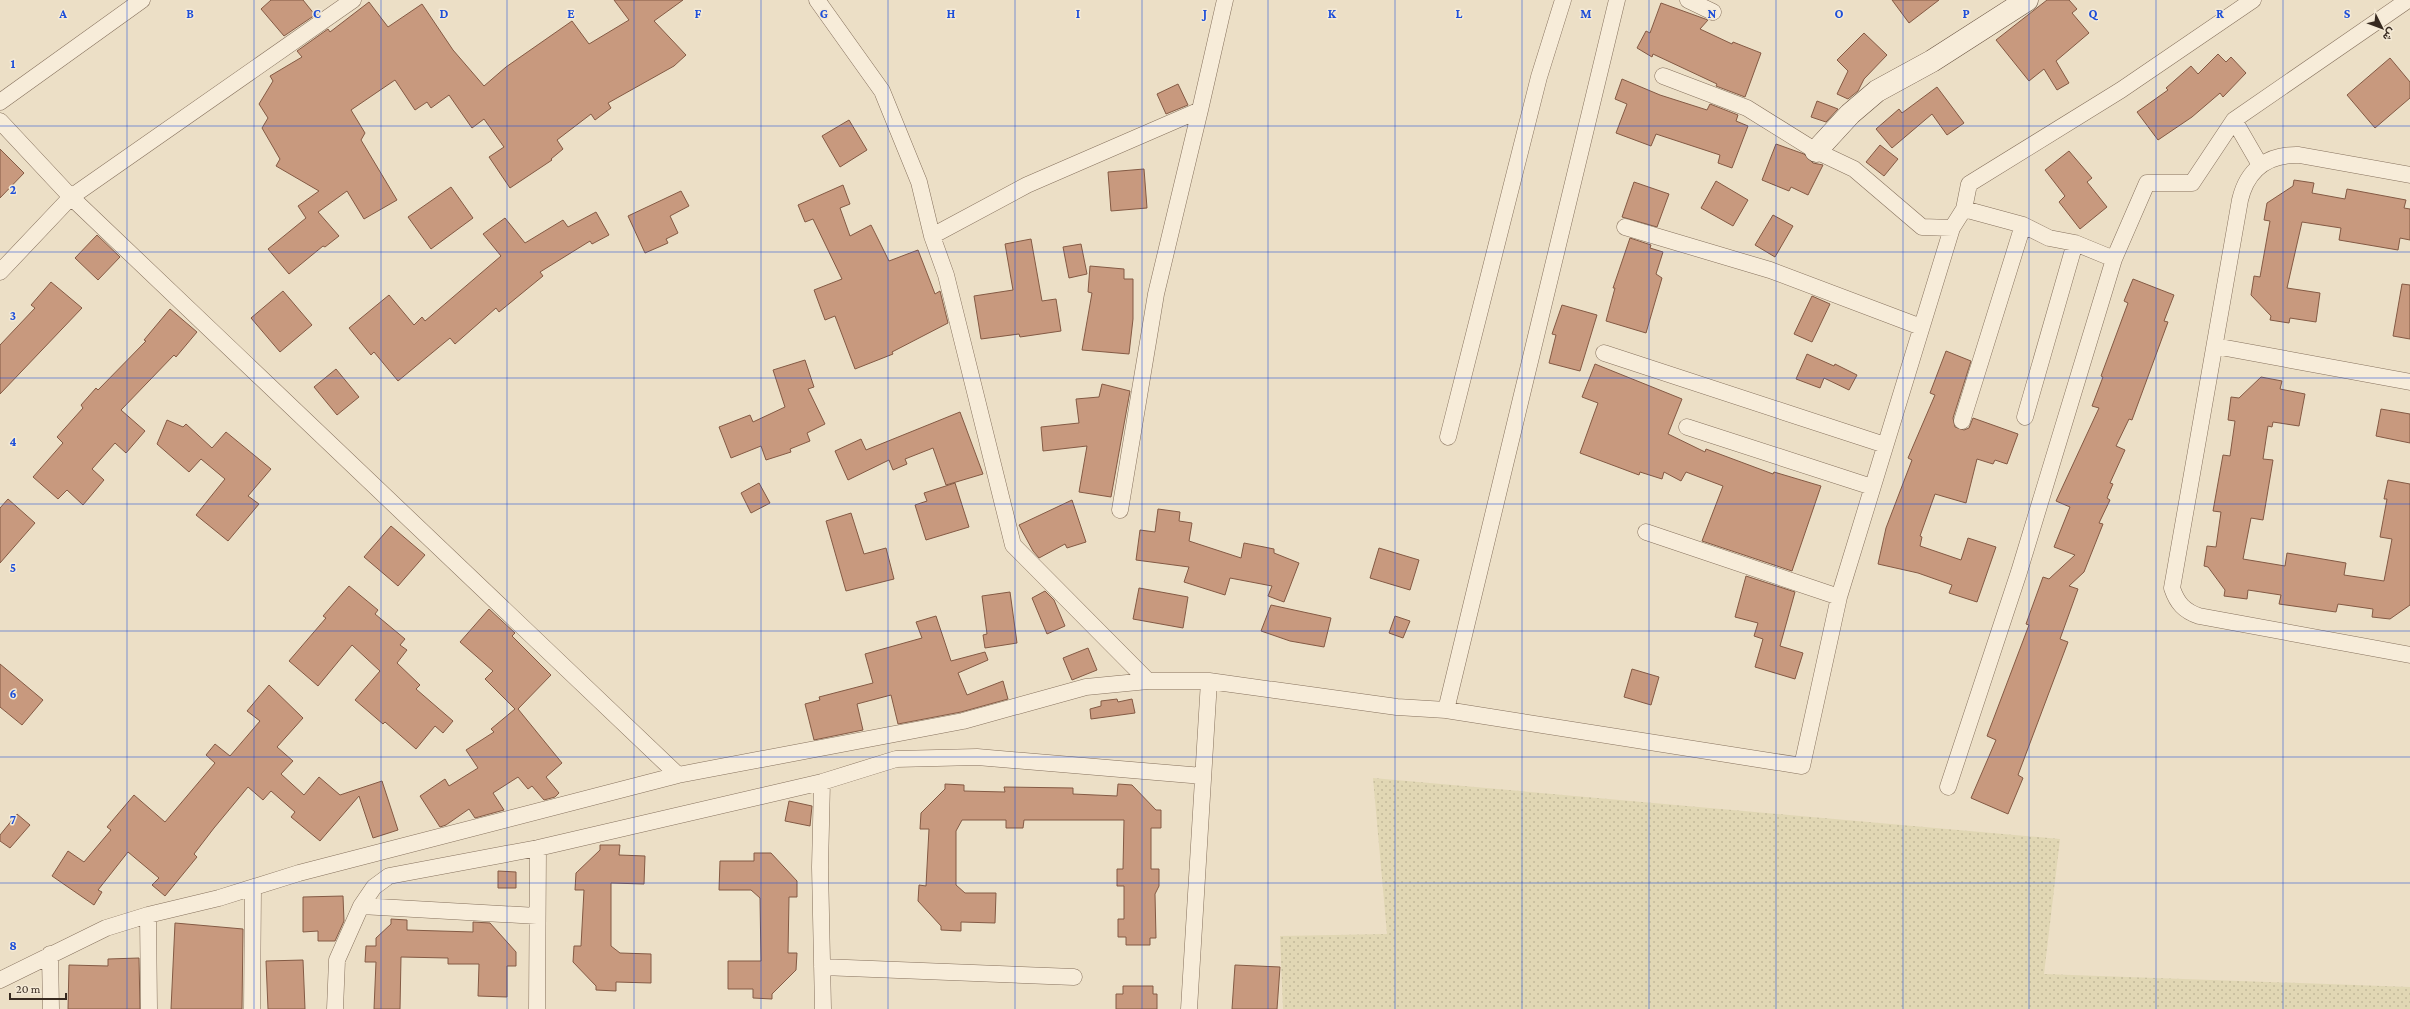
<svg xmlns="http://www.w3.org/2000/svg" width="2410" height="1009" font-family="'Crimson Pro',Vazirmatn,serif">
  <defs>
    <pattern id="farmland-dots" width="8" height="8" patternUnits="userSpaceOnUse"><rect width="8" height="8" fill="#e1d7b4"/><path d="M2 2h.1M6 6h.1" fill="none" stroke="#c2b99a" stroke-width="1.8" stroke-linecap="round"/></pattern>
  </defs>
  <rect width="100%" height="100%" fill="#ecdfc6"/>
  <path fill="url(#farmland-dots)" d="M1373,778L2060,839L2044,974L2410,987V1009H1283L1280,936L1387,934Z"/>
  <path fill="#c8997e" stroke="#845a44" d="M271,0H303L315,15L284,36L261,9Z
    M614,0H683L654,21L686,55L674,66L608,103L611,108L595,120L591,114L557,140L563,149L551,159L552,160L510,188L489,157L504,147L484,119L472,128L449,95L431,108L427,102L415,110L395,80L351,110L365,133L361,140L397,200L364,219L347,191L318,212L339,236L325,247L323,246L289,274L268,249L306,218L298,206L319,191L276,166L280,159L262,128L268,118L259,104L273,81L270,76L302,57L297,51L328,29L330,32L369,2L388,27L422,4L453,50L484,86L506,67L572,21L589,44L629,20Z
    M1892,0H1939L1909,23Z
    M2047,0H2069L2077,9L2072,13L2089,33L2056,61L2069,83L2057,90L2044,69L2029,81L1996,40Z
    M1661,3L1708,20L1700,29L1732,44L1733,42L1761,53L1745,97L1716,86L1717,84L1653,54L1652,57L1637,48L1646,31L1650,33Z
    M1864,33L1887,55L1864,79L1858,91L1848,99L1837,94L1848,71L1837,60Z
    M2218,54L2226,62L2231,57L2246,73L2223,97L2220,93L2192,117L2158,140L2137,112L2168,90L2166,88L2191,66L2198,74Z
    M2390,58L2410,82V98L2375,128L2347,95Z
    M1622,79L1660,95L1707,110L1710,104L1738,115L1736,121L1748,126L1732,168L1718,163L1720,155L1656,134L1651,146L1616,133L1627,104L1615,99Z
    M1178,84L1188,105L1166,114L1157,94Z
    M1937,87L1964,123L1947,135L1932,114L1892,148L1876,129L1899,109L1902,113Z
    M1817,101L1838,109L1826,122L1811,117Z
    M849,120L867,150L840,167L822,136Z
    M1776,144L1804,154L1813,163L1823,165L1808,195L1791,187L1789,191L1762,180Z
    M1880,145L1898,159L1884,176L1866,162Z
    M0,149L24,173L0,198Z
    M2069,151L2092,178L2087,182L2107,207L2080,229L2059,202L2065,196L2045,170Z
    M1144,169L1147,208L1111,211L1108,172Z
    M2294,180L2314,183L2312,193L2345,199L2347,189L2406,200L2404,208L2410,209V240L2400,238L2398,250L2339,240L2341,228L2302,222L2287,288L2320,293L2316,322L2290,318L2289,323L2270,320L2271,316L2251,295L2254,276L2260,277L2270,221L2264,220L2267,203L2293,186Z
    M1716,181L1748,200L1733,226L1701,208Z
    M1634,182L1669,194L1657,227L1622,217Z
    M843,185L850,204L840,208L850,236L871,225L889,261L918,250L935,294L940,291L948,323L892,352L893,354L855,369L835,316L825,320L814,290L842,279L813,219L805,222L798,205Z
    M451,187L473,218L431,249L408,217Z
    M681,191L689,206L670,216L678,233L666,239L668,243L645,253L628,216Z
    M596,212L609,235L592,244L590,241L540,272L543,276L499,312L496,308L455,344L450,338L398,381L374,352L371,355L349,328L389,295L414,325L422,317L425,321L501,256L483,234L505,218L525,243L563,220L568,227Z
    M1773,215L1793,226L1775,257L1755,245Z
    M97,235L120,257L98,280L75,258Z
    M1630,238L1651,245L1650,248L1663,252L1656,274L1662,278L1646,333L1606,321L1615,288H1613Z
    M1031,239L1042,301L1056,299L1061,331L1020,337L1019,334L981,339L974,296L1013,290L1005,244Z
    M1081,244L1087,274L1069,278L1063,247Z
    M1090,266L1124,269V279H1133V319L1129,354L1082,350L1092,293L1088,292Z
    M2133,279L2174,295L2164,321L2168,322L2132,420L2129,419L2116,446L2125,450L2110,483L2113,484L2107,498L2110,500L2099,523L2103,524L2084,572L2069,586L2078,589L2060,639L2068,642L2018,775L2023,778L2008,814L1971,798L1996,740L1987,736L2029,625L2026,624L2043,577L2049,579L2075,555L2054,547L2070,507L2056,501L2099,408L2092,406L2103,377L2101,376L2128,303L2124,301Z
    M51,282L82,308L0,394V345L35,308L31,305Z
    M2402,284L2410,285V339L2393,336Z
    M283,291L312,325L280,352L251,318Z
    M1812,296L1830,304L1812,342L1794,334Z
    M1562,305L1597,315L1580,371L1549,363L1556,335L1552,334Z
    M170,309L197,332L176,357L174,355L121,410L145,431L126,453L115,443L92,469L104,480L83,505L67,490L58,499L33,477L63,443L57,437L83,408L81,405L96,388L98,390L146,341L144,340Z
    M1946,351L1971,361L1953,418L1955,427L1964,430L1969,428L1973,418L2018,434L2007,464L1995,460L1993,464L1977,459L1966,503L1935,494L1920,536L1922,537L1920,546L1961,560L1968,538L1996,547L1977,602L1949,593L1952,585L1918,573L1878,564L1886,528L1912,460L1908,458L1935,395L1930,393Z
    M1807,354L1834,366L1835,364L1857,375L1849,390L1824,378L1820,388L1796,379Z
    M805,360L814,387L808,389L825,424L807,433L810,441L790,449L791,452L766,460L761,446L731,458L719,427L750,415L753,422L785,407L773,370Z
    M1595,364L1682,399L1668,434L1705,452L1706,449L1773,474L1774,472L1821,486L1792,571L1702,541L1723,486L1686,472L1681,481L1664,472L1662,479L1640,472L1639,475L1580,453L1598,403L1582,397Z
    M336,369L359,397L337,415L314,387Z
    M2261,377L2282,381L2280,389L2305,394L2299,426L2273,422L2272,427L2268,426L2263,459L2273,460L2263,520L2251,518L2243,559L2285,566L2287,553L2305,556L2346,563L2344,575L2384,581L2392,539L2380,537L2387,499H2384L2388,480L2410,484V605L2390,619L2372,617L2373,609L2338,604L2336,612L2279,604L2281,595L2248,590L2247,599L2224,596L2225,590L2208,567L2204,566L2207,546L2216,547L2221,512L2213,511L2223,455L2230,456L2235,421L2228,420L2231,397L2239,398Z
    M1102,384L1130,391L1111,497L1079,492L1087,446L1043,451L1041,427L1079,423L1076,399L1099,397Z
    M2381,409L2410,414V443L2376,436Z
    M960,412L983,474L946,485L933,448L905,459L907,464L893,470L889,460L848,480L835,451L861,439L866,450Z
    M167,420L183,427L186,424L212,448L226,432L271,469L248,496L259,504L228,541L196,515L225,479L201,459L189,472L157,444Z
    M759,483L770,503L751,513L741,493Z
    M955,483L969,527L926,540L915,505L927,501L924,493Z
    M8,499L35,523L0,563V508Z
    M1072,500L1086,542L1067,548L1065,544L1039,558L1033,551L1019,525Z
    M1158,509L1180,512L1179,521L1192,523L1189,541L1241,558L1244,543L1274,549V553L1299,563L1284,602L1268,596L1272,586L1230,578L1225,595L1184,582L1189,567L1136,560L1140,530L1155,532Z
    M851,513L864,554L886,548L894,579L846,591L826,521Z
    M391,526L425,555L398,586L364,557Z
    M1379,548L1419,560L1410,590L1370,578Z
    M1746,576L1795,592L1780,646L1803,653L1795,679L1755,667L1763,639L1754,636L1758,623L1735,617Z
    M349,586L378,610L375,614L405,639L400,645L407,650L397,663L420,685L416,689L453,721L443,733L435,726L416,749L385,722L383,724L355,700L380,671L352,645L318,686L289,661L326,618L323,616Z
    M1139,588L1188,597L1183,628L1133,619Z
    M1045,591L1054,600L1065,626L1047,634L1032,598Z
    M1010,592L1017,643L985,648L983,635L987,634L982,596Z
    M1271,605L1331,618L1324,647L1290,641L1261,631Z
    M489,609L515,633L512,636L551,675L518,709L562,763L546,777L559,793L555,797L544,800L532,786L528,789L518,777L493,793L504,810L475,818L469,809L446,825L440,827L420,796L445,779L449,786L478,768L466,750L494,732L491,729L515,709L485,679L493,671L460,642Z
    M936,616L951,661L985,652L988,660L958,673L967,695L1003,681L1008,699L961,712L898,724L891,695L857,704L863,730L814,740L805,704L820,700L819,697L873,683L865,654L922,638L916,622Z
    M1395,616L1410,621L1403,638L1389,633Z
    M1088,648L1097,670L1072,680L1063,658Z
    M0,664L43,700L22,725L0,707Z
    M1632,669L1659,677L1651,705L1624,697Z
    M269,685L303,718L277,747L293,761L281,774L304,795L319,777L340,795L382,781L398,830L373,838L359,796L320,841L291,817L295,812L271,791L263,800L248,787L214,828L194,854L197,857L165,896L152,885L159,878L128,852L98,890L102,892L94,905L52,876L68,851L84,862L111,830L107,827L134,795L165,822L215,763L206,755L215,744L230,756L260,721L247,711Z
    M1117,699L1118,702L1132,699L1135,713L1091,719L1090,709L1101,706V701Z
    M945,784L964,785V791L1005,792L1004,787L1073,788V794L1117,796L1118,784L1132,785L1156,810H1161V828H1151V869H1159V886L1155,894L1156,938H1150V945H1126V937H1118V919H1124V886H1117V869H1123L1124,820H1024L1023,828H1006V820H962L956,831V885L965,893H996L995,923L961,922V931L941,930V926L918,901L919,885L926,886L929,829H920L921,813L945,789Z
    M789,801L812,806L810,826L785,821Z
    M17,814L30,825L10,848L0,841V835Z
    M600,845H620L619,855L645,856L644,884L611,883V946L620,953L651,954V983L616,982V991L596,990V986L573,962L574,946H581L584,890H575L576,873L600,850Z
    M754,853H771L797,881V897H789L788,953H797L796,970L772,994V999L753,998V989H728V961H761L760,898L751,890H719L720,861H754Z
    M498,871L516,872V888H498Z
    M343,896L344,921L335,941H318V931L303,932V897Z
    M391,919L407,920V930L473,932V922L490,923L516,952V966H507V997L478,996L479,964H448V958L401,957L400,1009H374L376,962H365L366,946H376V938L391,924Z
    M175,923L243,929L242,1009H171Z
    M139,958L140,1009H68L69,965L108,966V959Z
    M303,960L305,1009H268L266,961Z
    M1235,965L1280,967L1277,1009H1232Z
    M1123,986H1153V994H1157V1009H1116V994H1123Z"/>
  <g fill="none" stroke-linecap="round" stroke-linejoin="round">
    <g stroke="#86715d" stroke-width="17">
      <path id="street" d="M817,0L882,91L919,182L932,236L946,275L1013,545L1148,681
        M1688,0L1713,12
        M1663,76L1747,108L1816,151L1854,169L1922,227L1952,228
        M0,102L142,0
        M2234,120L2260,165
        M0,121L71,197L678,775
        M2410,175L2299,155C2267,154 2247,170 2240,200L2172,588C2177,603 2184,611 2199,616L2410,655
        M1625,227L1770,270L1921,327
        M932,236L1027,185L1200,110L1225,0
        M2114,259L2147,183H2192L2234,120L2408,0
        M0,272L71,197L353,0
        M2215,346L2410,382
        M1604,353L1885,445
        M2025,417L2075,243
        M1962,421L2023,225
        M1687,427L1872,487
        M1448,437L1539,77L1563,0
        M1120,510L1156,294L1200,110
        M1646,532L1839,597
        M1446,710L1617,0
        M822,782L820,867L823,1009
        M1948,787L2019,572L2114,259L2075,243L2049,238L2023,225L1964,209
        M361,906L537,916
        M148,915L149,1009
        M50,954L51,1009
        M822,967L1074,977
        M0,980L106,928L148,915L219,898L299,873L678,775L963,721L1086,687L1148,681H1209L1397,707L1446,710L1802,766L1839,597L1952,228L1964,209L1969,184L2121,90L2253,0
        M252,1009L253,888
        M335,1009L337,960L361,906L374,887L389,876L538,848L822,782L896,759L977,757L1203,776
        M537,1009L538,848
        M1189,1009L1209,681"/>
    </g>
    <g stroke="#685240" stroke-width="23">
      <path id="secondary" d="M1816,151L1850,114L1877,91L1932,61L2027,0"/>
    </g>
    <use href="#street" stroke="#f7ecd9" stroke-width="16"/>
    <use href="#secondary" stroke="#f7ecd9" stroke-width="22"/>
  </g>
  <path fill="none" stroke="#1d4ed8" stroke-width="1" stroke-opacity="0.55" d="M127,0V1009M254,0V1009M381,0V1009M507,0V1009M634,0V1009M761,0V1009M888,0V1009M1015,0V1009M1142,0V1009M1268,0V1009M1395,0V1009M1522,0V1009M1649,0V1009M1776,0V1009M1903,0V1009M2029,0V1009M2156,0V1009M2283,0V1009M0,126H2410M0,252H2410M0,378H2410M0,504H2410M0,631H2410M0,757H2410M0,883H2410"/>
  <g font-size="13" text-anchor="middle" font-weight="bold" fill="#1d4ed8" stroke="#f4e9d5" stroke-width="3" stroke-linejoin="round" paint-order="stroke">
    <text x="63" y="18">A</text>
    <text x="190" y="18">B</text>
    <text x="317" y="18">C</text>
    <text x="444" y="18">D</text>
    <text x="571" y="18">E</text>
    <text x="698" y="18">F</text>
    <text x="824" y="18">G</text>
    <text x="951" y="18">H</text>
    <text x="1078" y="18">I</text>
    <text x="1205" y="18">J</text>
    <text x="1332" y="18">K</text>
    <text x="1459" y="18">L</text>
    <text x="1586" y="18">M</text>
    <text x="1712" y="18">N</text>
    <text x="1839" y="18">O</text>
    <text x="1966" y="18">P</text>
    <text x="2093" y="18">Q</text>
    <text x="2220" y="18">R</text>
    <text x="2347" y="18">S</text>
    <text x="13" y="68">1</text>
    <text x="13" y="194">2</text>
    <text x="13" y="320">3</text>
    <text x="13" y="446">4</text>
    <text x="13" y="572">5</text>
    <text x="13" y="698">6</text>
    <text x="13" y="824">7</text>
    <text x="13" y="950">8</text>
  </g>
  <g transform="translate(2382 28) rotate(132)" stroke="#f4e9d5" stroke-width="3" paint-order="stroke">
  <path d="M0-3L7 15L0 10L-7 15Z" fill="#372a20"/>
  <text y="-6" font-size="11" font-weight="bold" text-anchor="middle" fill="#372a20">ش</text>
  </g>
  <path d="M10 993v6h56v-6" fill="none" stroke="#372a20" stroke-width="2"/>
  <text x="16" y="993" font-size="12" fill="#372a20" stroke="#f4e9d5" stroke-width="3" paint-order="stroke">20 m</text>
</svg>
